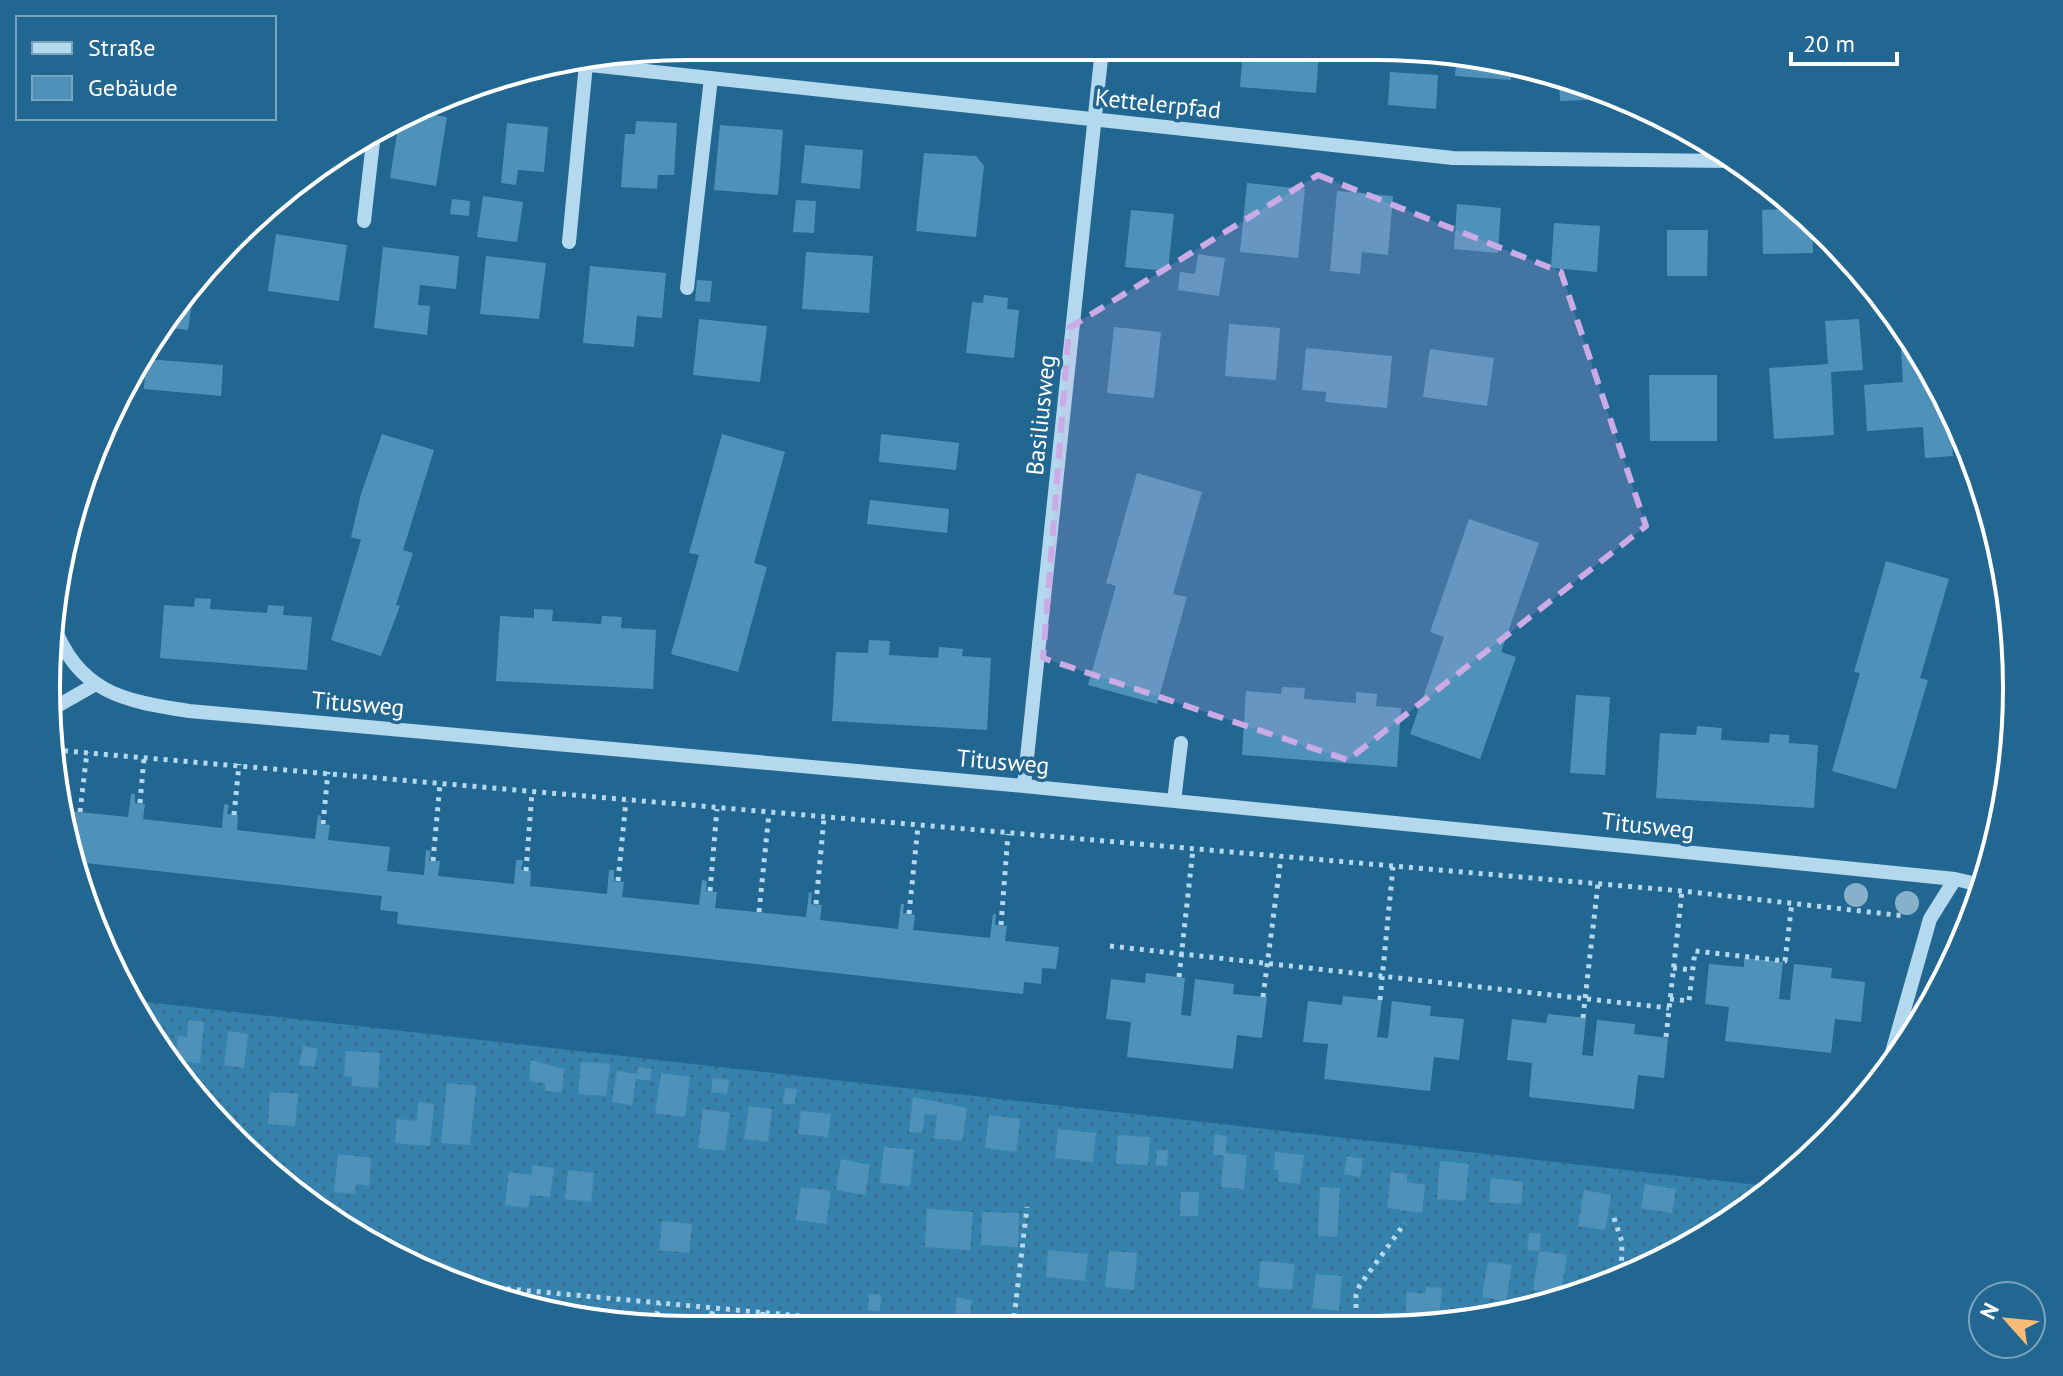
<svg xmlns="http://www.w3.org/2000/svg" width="2063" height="1376" font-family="'PT Sans',sans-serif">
  <defs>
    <pattern id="grass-dots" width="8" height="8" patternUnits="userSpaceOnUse" patternTransform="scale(2)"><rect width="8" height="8" fill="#3682af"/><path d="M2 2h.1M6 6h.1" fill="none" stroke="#406a82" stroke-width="1.8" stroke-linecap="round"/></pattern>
  </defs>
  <rect width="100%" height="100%" fill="#226791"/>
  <path fill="url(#grass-dots)" d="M129,1000L1776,1187L1659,1264L1541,1308L1417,1329L604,1324L404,1264L264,1170L132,1009Z"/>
  <path fill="#4f92b9" d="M886,47L933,48L932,61L886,57Z
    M1243,50L1319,51L1316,93L1240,87Z
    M1457,52L1512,67L1511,80L1455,76Z
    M1390,72L1438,75L1436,109L1388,105Z
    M1559,82L1614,98V99L1560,101Z
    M417,112L447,117L436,186L390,178L399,121Z
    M636,121L677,123L674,175H658L657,189L621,187L625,134H635Z
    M507,123L548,127L544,172L518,170L516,185L501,183Z
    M720,125L783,130L778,195L714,190Z
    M805,145L863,150L860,189L801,183Z
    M924,153L976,156L984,166L976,237L916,231Z
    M1247,183L1305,189L1298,258L1240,252Z
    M1337,191L1393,196L1388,255L1362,252L1360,274L1330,271Z
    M483,196L523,202L517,242L477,237Z
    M452,199L470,201L469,216L450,214Z
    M796,200L816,201L814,233L793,232Z
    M1457,204L1501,208L1498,253L1454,249Z
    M1801,208L1812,220L1813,253L1763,254L1762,210Z
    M1131,210L1174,214L1168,271L1125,267Z
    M1554,223L1600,226L1597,272L1551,268Z
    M1667,230H1708L1707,276H1667Z
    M276,234L347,245L339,301L268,291Z
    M383,247L459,256L456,289L420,285L418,305L430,306L427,335L374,328Z
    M806,252L873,256L869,313L802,309Z
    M1198,254L1225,258L1219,296L1178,290L1180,272L1195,274Z
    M486,256L546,263L539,319L480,314Z
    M590,266L666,273L662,318L637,316L634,347L583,343Z
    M697,280L712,281L710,302L695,301Z
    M189,287L194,288L188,330L161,327L179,297Z
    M984,295L1008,298L1007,309L1019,310L1014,358L966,353L972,302L983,303Z
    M699,319L767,326L760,382L693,375Z
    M1859,319L1863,370L1831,372L1834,435L1774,439L1769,368L1828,364L1825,321Z
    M1229,324L1280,328L1276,380L1225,376Z
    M1114,327L1161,332L1154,398L1107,393Z
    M1915,347L1943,392L1945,416L1950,415L1953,456L1925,458L1923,427L1867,431L1864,385L1903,382L1901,348Z
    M1306,348L1392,356L1387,408L1325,402L1326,392L1302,390Z
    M1430,349L1494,358L1487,406L1423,397Z
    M146,359L223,365L221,396L144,389Z
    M1649,375H1717V441H1650Z
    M382,434L434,450L403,550L413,553L396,605L400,606L381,656L331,640L361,540L351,537L361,494Z
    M722,434L785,452L754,563L767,567L738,672L671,654L699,555L689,553Z
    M881,434L959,443L956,470L879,462Z
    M1137,473L1202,492L1173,594L1187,597L1157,704L1088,685L1116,586L1106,583Z
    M870,500L949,509L947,533L867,524Z
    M1469,519L1539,543L1501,652L1516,657L1480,759L1410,734L1444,637L1430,632Z
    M1886,561L1949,579L1920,678L1928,680L1896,789L1832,771L1860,673L1854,672Z
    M195,598L211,599L210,609L267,613L268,605L284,606L283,615L312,617L307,670L160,658L164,605L194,607Z
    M534,609L553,610L552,621L601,624L602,616L622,617L621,628L656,630L653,689L496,681L500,616L534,618Z
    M869,640L890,641L889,655L938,658L939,647L963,649L962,656L991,658L987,730L832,721L836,652L868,653Z
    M1282,687L1305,688L1304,699L1356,703V692L1377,694L1376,706L1401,708L1397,767L1242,755L1246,691L1281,694Z
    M1576,695L1610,697L1605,775L1570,773Z
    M1697,726L1722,728L1721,740L1769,743L1770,734L1789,735V743L1818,745L1814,808L1656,798L1660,733L1696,735Z
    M131,794H135V803L145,804L143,819L222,828L224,804L229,805L227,814L238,815L237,830L315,839L318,815L321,816L320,824L330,825L328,840L390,847L387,871L424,875L426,850L431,851L429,861H440L438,876L514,884L516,860H523L521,870L531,871L530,886L607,894L609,870H614V881L624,882L622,897L699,905L702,880L707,881L706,891L717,892L715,908L806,917L809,892L812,893L811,904L822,905L820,920L898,929L901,904H904L903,913L915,915L913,930L990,938L993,914H996L995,925L1007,926L1005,941L1059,947L1056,969L1042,968L1041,984L1024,982L1023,994L397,924L398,912L380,910L382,896L77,862L58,810L128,817Z
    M1744,958L1783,962L1779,999L1790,1000L1794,964L1832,968L1831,978L1865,982L1861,1022L1835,1019L1831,1053L1725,1041L1729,1007L1705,1004L1709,964L1744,967Z
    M1146,973L1185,978L1181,1015L1191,1016L1195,979L1234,984L1233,994L1267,997L1262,1038L1237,1035L1233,1069L1127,1057L1131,1022L1106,1019L1111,979L1145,983Z
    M1343,996L1382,1000L1377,1037L1388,1038L1392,1001L1431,1006L1430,1016L1464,1019L1459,1060L1434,1057L1430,1091L1324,1079L1328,1044L1303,1042L1308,1001L1342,1005Z
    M1548,1014L1586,1018L1582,1055L1593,1056L1597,1020L1635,1024L1634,1034L1668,1038L1664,1078L1638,1075L1634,1109L1529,1097L1532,1063L1507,1060L1512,1019L1546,1023Z
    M188,1020L204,1022L200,1063L176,1061L178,1036L187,1037Z
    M228,1031L248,1034L244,1068L224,1065Z
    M303,1046L318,1049L314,1067L299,1065Z
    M346,1051L380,1053L378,1088L352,1086V1077L344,1076Z
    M531,1060L564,1069L562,1093L545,1091V1083L529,1081Z
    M581,1062L610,1064L606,1096L578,1094Z
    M638,1067L652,1069L650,1081L636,1079L632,1105L612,1102L617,1071L637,1074Z
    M661,1073L690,1077L685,1117L655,1113Z
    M713,1078L729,1080L727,1094L711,1092Z
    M447,1083L476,1086L470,1145L441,1143Z
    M785,1088L797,1089L794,1105L783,1103Z
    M270,1092L298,1094L295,1126L268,1124Z
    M913,1097L967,1108L962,1141L934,1138L937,1115L925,1114L922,1133L909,1132Z
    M418,1102L434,1104L430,1146L395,1143L397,1119L417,1121Z
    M749,1106L772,1109L768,1142L744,1139Z
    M703,1109L730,1113L725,1151L698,1148Z
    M801,1111L831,1114L828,1137L798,1134Z
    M989,1115L1020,1119L1016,1152L985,1148Z
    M1058,1129L1096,1133L1093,1162L1055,1158Z
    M1215,1134L1227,1136L1225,1153L1247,1155L1244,1189L1221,1187L1224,1156L1213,1155Z
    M1118,1135L1150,1137L1148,1165L1116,1164Z
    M884,1147L914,1150L910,1186L880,1183Z
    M1157,1150H1168L1167,1166L1156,1165Z
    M1275,1152L1304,1155L1300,1184L1278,1181L1279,1170H1274Z
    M338,1154L371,1158L369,1186L356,1184L355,1194L334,1192Z
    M1347,1156L1363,1159L1360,1177L1344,1174Z
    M841,1159L870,1165L865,1195L836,1190Z
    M1440,1161L1469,1164L1465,1201L1437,1199Z
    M533,1165L554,1168L550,1197L530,1195L528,1208L505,1205L509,1172L531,1175Z
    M568,1170L594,1173L591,1202L565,1199Z
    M1391,1172L1407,1174V1182L1425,1185L1422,1213L1387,1208Z
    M1491,1178L1523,1182L1521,1204L1489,1202Z
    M1645,1184L1676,1189L1672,1213L1641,1208Z
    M801,1187L831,1191L826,1224L796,1220Z
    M1320,1187L1340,1188L1337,1237L1318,1236Z
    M1584,1190L1611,1195L1605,1230L1578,1226Z
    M1181,1192H1199L1198,1216H1180Z
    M927,1209L973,1212L970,1250L925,1247Z
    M982,1212L1019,1213L1018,1247L981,1245Z
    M662,1221L692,1224L689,1253L659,1250Z
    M1529,1233L1541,1234L1539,1251L1527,1250Z
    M1048,1250L1088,1254L1085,1281L1046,1277Z
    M1109,1251L1137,1253L1134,1290L1105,1287Z
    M1539,1251L1567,1255L1561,1293L1533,1290Z
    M1261,1261L1295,1264L1292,1290L1258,1287Z
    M1488,1262L1512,1265L1506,1301L1482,1297Z
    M1316,1274L1342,1276L1339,1311L1312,1308Z
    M1426,1287L1442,1288L1439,1320L1405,1317L1407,1292L1425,1294Z
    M869,1294L881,1295L880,1311L868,1310Z
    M957,1297L972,1300L968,1324L954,1322Z"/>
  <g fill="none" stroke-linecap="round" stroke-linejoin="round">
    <path stroke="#b4d8ed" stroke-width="5" stroke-dasharray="4 6" stroke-linecap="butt" d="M54,750L1682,891L1905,916
      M140,803L144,758
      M80,812L87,752
      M234,815L239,764
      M323,824L328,772
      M433,861L440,783
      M526,871L532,792
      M618,881L626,801
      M710,891L717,809
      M816,904L824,818
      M759,912L769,813
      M909,914L918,826
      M1001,925L1008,834
      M1110,946L1669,1008
      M1673,968L1692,970
      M1179,977L1193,849
      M1263,997L1281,857
      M1670,999L1689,1001L1695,951L1785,961L1792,902
      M1380,1000L1393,867
      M1583,1018L1598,883
      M1666,1037L1682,891
      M1614,1218L1622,1242L1621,1278
      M477,1286L908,1326
      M655,1325L659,1303
      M710,1325L713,1308
      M761,1325L763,1312
      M1013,1327L1027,1207
      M1356,1328V1295L1360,1285L1405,1223"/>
    <path stroke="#b4d8ed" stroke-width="14" d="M581,64L1453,158L1731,161
      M364,221L374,133
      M569,242L586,64
      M687,288L711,78
      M53,624C78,693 124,701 189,711L1024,786L1955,879L1985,886
      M52,709L96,684
      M1024,786L1102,49
      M1174,801L1181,743
      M1887,1070L1930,919L1955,879"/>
  </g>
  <g fill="#87b1ca">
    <circle cx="1856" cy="895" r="12"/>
    <circle cx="1907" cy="903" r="12"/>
  </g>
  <path fill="#caabe5" fill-opacity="0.2" stroke="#caabe5" stroke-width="6" stroke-dasharray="16 10" stroke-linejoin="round" d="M1318,175L1561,272L1646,526L1348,760L1043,658L1069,328Z"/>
  <g text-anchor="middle" stroke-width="7" stroke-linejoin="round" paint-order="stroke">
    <g font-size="24" fill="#fff" stroke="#226791">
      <text transform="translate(1158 104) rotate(6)" y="8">Kettelerpfad</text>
      <text transform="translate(1041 415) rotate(-84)" y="8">Basiliusweg</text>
      <text transform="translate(358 704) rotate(5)" y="8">Titusweg</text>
      <text transform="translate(1003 762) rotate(5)" y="8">Titusweg</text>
      <text transform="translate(1648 826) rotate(6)" y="8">Titusweg</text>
    </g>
  </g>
  <path d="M0 0H2063V1376H0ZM688 60H1375A628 628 0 0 1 2003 688V688A628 628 0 0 1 1375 1316H688A628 628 0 0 1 60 688V688A628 628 0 0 1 688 60Z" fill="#226791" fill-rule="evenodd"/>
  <path fill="none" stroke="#fff" stroke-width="4" d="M688 60H1375A628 628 0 0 1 2003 688V688A628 628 0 0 1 1375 1316H688A628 628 0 0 1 60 688V688A628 628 0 0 1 688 60Z"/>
  <rect x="16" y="16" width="260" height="104" fill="#226791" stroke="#7aa4bd" stroke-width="2"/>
  <rect x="32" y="42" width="40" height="12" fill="#b4d8ed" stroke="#7aa4bd" stroke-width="2"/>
  <text x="88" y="56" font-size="24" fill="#ffffff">Straße</text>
  <rect x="32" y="76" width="40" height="24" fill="#4f92b9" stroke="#7aa4bd" stroke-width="2"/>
  <text x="88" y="96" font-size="24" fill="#ffffff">Gebäude</text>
  <g transform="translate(2007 1320) rotate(297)"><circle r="38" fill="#226791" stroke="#7aa4bd" stroke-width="2"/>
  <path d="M0-6L14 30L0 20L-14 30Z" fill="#f8bb76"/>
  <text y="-12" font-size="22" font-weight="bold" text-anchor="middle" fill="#ffffff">N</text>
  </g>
  <path d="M1791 52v12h106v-12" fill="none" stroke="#ffffff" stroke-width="4"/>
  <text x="1803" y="52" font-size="24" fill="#ffffff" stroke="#226791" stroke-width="6" paint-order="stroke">20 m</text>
</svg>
